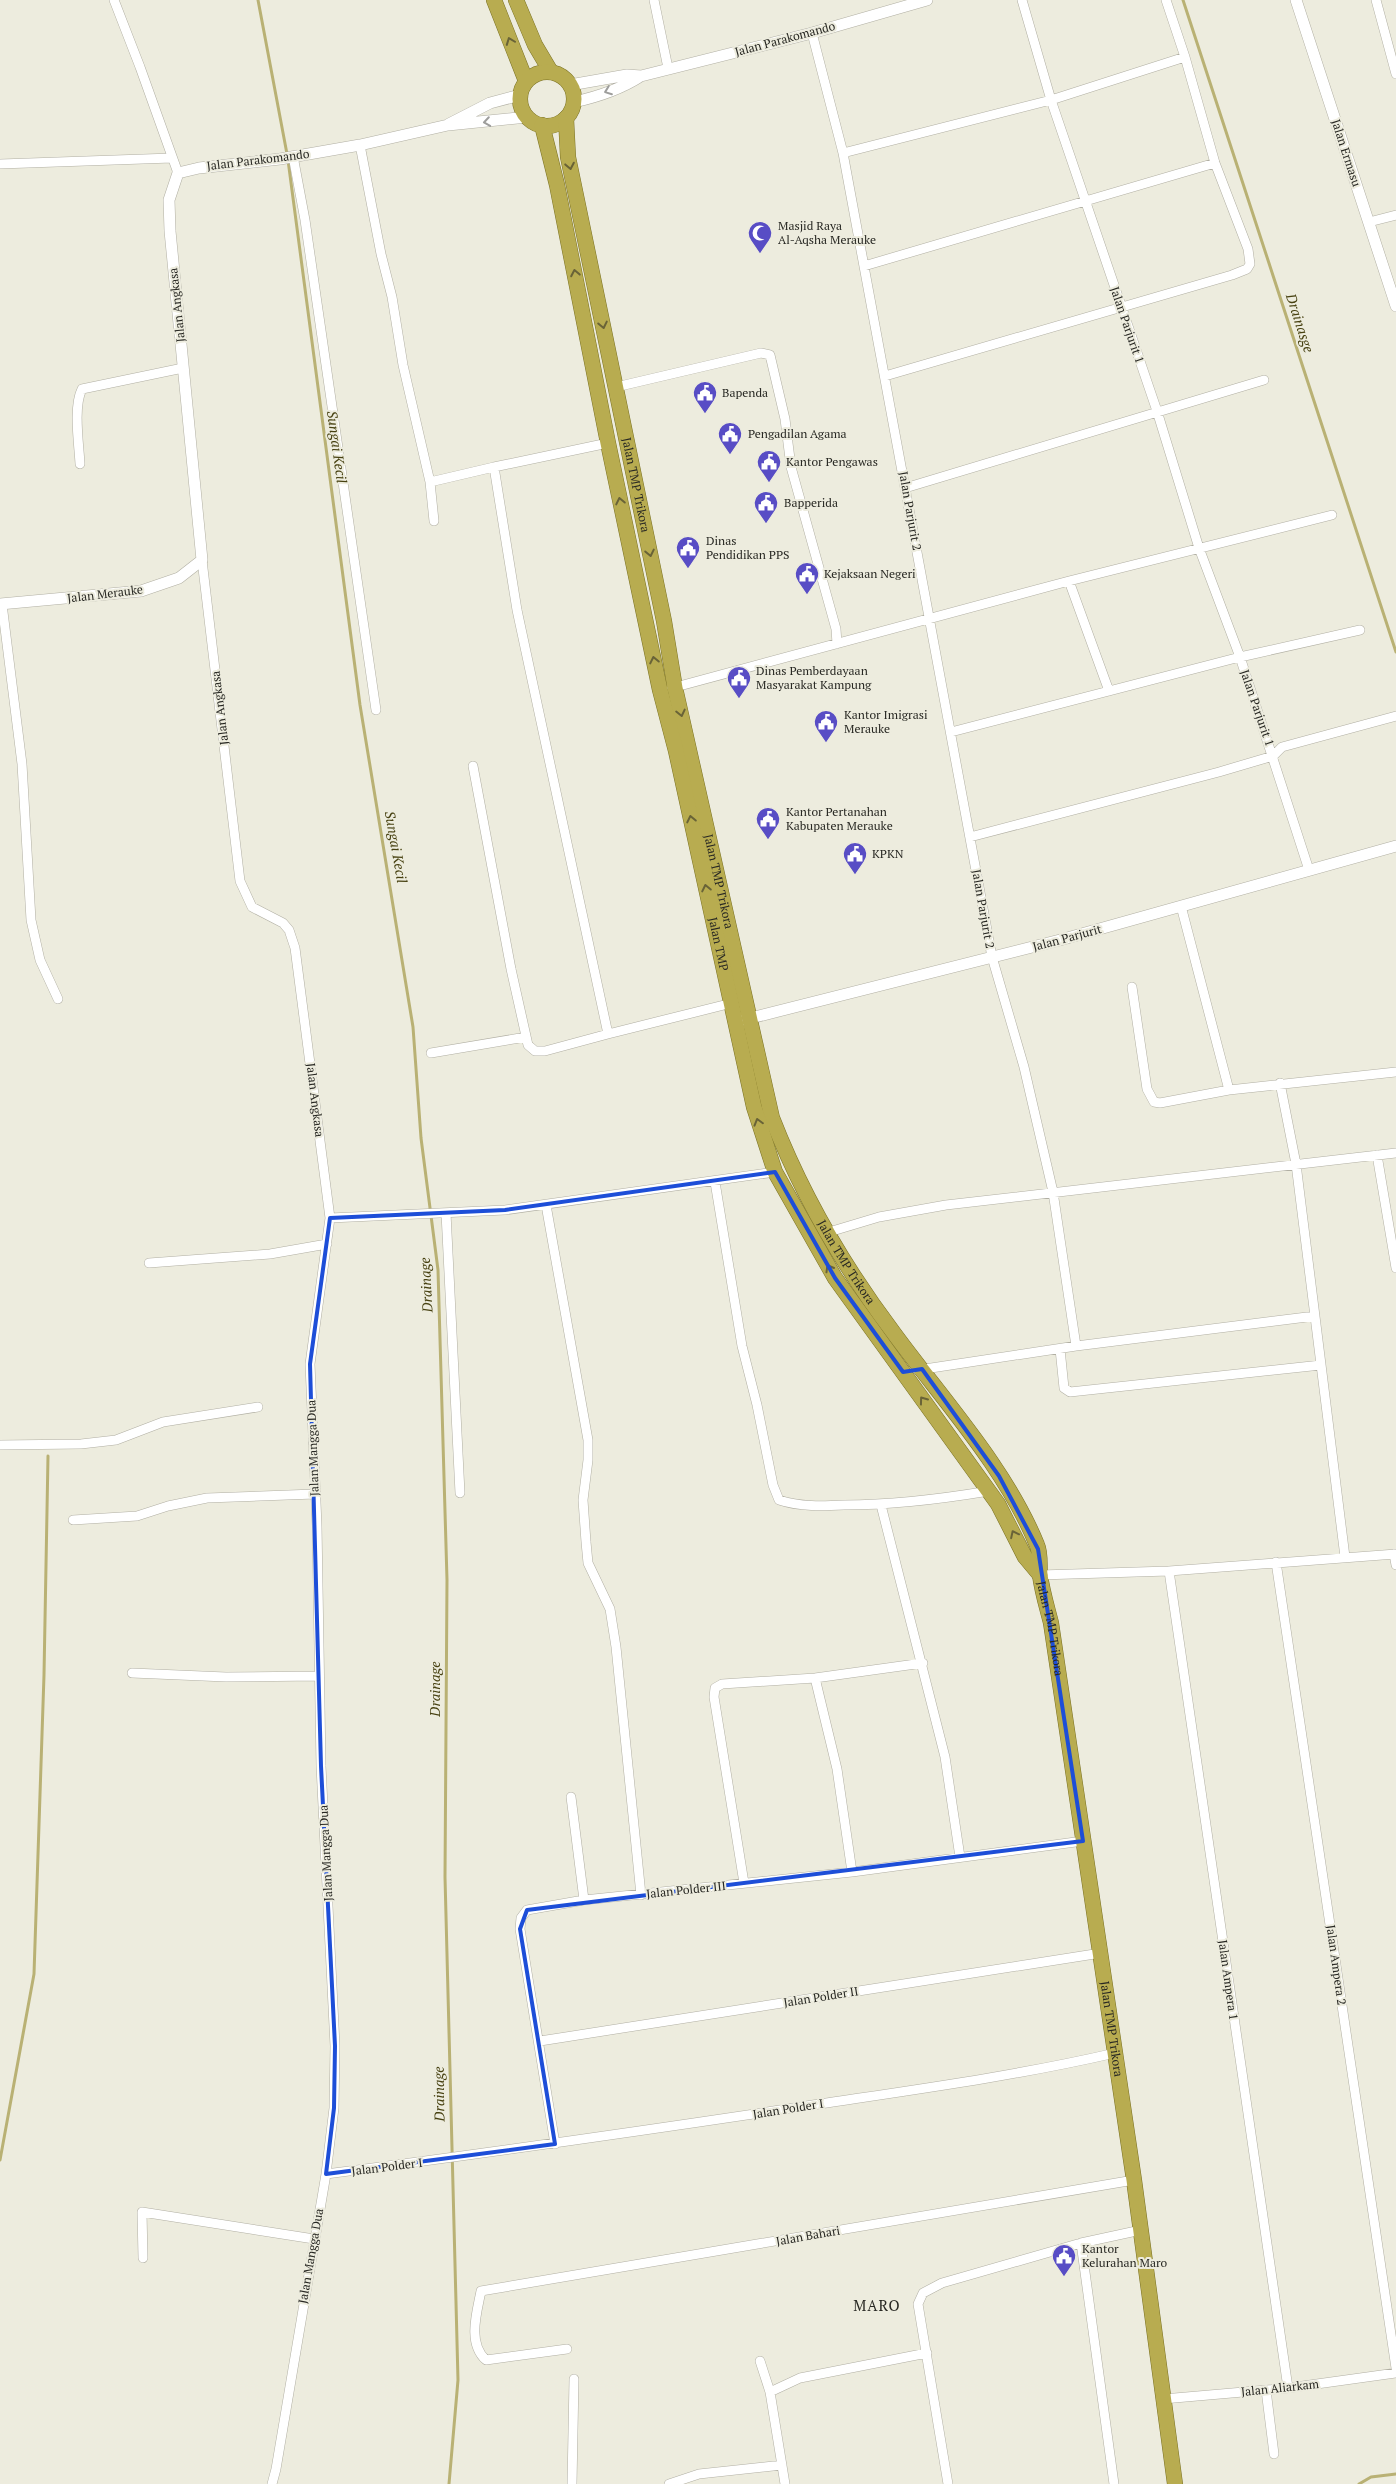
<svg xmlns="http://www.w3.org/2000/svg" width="1396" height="2484" font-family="'PT Serif',serif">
  <rect width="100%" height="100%" fill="#edecde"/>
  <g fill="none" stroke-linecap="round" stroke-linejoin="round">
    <path stroke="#b9b174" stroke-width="3" d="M258,0L287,154
      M1183,0L1396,652
      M288,160L360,705L413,1027L421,1138L438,1270L447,1580L445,1877L458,2380L449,2484
      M0,2160L34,1974L44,1675L48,1456
      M1359,2484L1371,2477L1396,2474"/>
    <g stroke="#b1afa3" stroke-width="10">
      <path id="minor" d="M114,0L140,67L178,173
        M654,0L668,68
        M1022,0L1051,100L1185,57
        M1376,0L1396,74
        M812,33L843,153L1051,100L1157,411L1199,548L1240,657L1309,870
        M360,145L381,254L392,297L403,365L430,482L434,521
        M843,153L992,957L1024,1067L1053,1192L1076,1346
        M293,156L305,220L376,710
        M0,164L172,158
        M1369,222L1396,215
        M864,266L1215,163
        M885,376L1232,275L1247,269L1250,264L1248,249L1215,163L1185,57L1166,0
        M616,387L761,353L770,355L785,419L791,467L836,629L837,644
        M80,464C79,444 73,407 82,389L183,368
        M430,482L494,467
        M905,488L1264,380
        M202,560L240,881L252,907L283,923L289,930L295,948L330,1218L310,1364L317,1526L321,1766L335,2046L334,2108L326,2174L276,2469L272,2484
        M1069,581L1109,691
        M2,604L22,764L31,920L40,960L58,999
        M672,688L1069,581L1332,515
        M951,732L1240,657L1360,630
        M473,766L511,969L528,1045L535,1051H545L608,1034L517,610L494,467L608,443
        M970,837L1219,772L1273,756L1282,747L1396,716
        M1181,906L1229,1090L1396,1072
        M1132,987L1147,1089L1154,1102L1160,1103L1229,1090
        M608,1034L732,1003
        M431,1053L526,1037
        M1280,1083L1296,1164L1345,1557
        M1377,1155L1396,1268
        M715,1182L742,1346L757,1405L773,1485L779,1500C800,1507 823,1506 844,1505C893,1505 941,1499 989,1491
        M546,1205L588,1440V1460L583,1500L586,1542L588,1563L610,1609L616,1647L641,1895
        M446,1213L460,1493
        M330,1218L505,1210L775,1172
        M829,1232L879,1217L946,1205L1396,1153
        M149,1263L270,1254L327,1244
        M1060,1349L1064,1388L1070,1392L1321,1365
        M918,1370L1076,1346L1315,1316
        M0,1445L81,1444L116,1440L163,1422L258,1407
        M881,1505L945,1757L960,1857
        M73,1520L137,1516L168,1506L207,1498L315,1494
        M1394,1554L1396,1565
        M1276,1562L1396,2368
        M1169,1571L1288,2388
        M1040,1575L1169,1571L1396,1554
        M132,1673L226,1677L318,1676
        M815,1678L837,1769L852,1872
        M571,1797L584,1900
        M744,1883L714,1697L715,1688L722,1684L815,1678L923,1663
        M540,2041L1101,1953
        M555,2144L520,1929L521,1918L527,1910L584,1900L852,1872L1083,1841
        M326,2174C480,2154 634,2132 787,2109C897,2092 1007,2078 1115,2053
        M1081,2243L1114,2484
        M143,2258L142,2212L314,2239
        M567,2349L486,2360C467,2343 477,2312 481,2291L1134,2180
        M760,2361L770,2392
        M1266,2390L1274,2454
        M1163,2399L1288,2388L1396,2373
        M572,2484L574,2379
        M669,2484L699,2474L782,2465
        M785,2484L770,2392L800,2378L927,2353
        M948,2484L918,2304L923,2293L942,2283L1081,2243L1141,2230"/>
    </g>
    <g stroke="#b1afa3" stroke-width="12">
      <path id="tertiary" d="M1296,0L1396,306
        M570,85L627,75L641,76
        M574,102C597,97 621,89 641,76L812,33L927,0
        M449,124L490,103L520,95
        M0,604L141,591L179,578L202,560L170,231L169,200L178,173L199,168L280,159L360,145L448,125L527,117
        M743,1020L1060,940L1396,846"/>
    </g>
    <g stroke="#7a7124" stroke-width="16">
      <g id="trunk">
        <path d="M494,0L526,81"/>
        <path d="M516,0L535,45L551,72"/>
        <circle cx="547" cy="99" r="27"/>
        <path id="s1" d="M566,118L568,157L664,621L675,688L772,1118C802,1195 844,1267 893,1332C942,1399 1006,1468 1037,1545C1041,1554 1039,1566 1040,1575C1042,1591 1047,1607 1051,1623L1134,2180L1175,2484"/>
        <path id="s2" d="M542,125L557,185L608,443L660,690L676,751L754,1107L775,1172L835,1278L998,1504L1025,1557L1040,1575"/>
      </g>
    </g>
    <use href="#minor" stroke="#fff" stroke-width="9"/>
    <use href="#tertiary" stroke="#fff" stroke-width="11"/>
    <use href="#trunk" stroke="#b8ac50" stroke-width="15"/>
  </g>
  <defs><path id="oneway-chevron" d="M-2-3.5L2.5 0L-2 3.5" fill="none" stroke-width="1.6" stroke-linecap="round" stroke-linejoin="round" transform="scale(1.25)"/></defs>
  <g stroke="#696337">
    <use href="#oneway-chevron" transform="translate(510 41) rotate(-111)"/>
    <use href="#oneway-chevron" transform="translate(570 166) rotate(79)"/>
    <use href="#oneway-chevron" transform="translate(575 273) rotate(-101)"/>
    <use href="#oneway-chevron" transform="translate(603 325) rotate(78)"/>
    <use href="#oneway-chevron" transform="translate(620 501) rotate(-102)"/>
    <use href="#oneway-chevron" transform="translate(650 553) rotate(78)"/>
    <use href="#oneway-chevron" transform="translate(654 660) rotate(-102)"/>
    <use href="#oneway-chevron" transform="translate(681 713) rotate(77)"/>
    <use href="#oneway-chevron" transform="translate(691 819) rotate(-102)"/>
    <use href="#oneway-chevron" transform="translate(706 888) rotate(-102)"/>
    <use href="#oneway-chevron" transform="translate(758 1122) rotate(-106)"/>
    <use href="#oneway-chevron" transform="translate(829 1268) rotate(-120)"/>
    <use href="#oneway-chevron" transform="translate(923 1400) rotate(-126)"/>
    <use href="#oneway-chevron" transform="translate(1014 1534) rotate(-116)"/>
  </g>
  <g stroke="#9e9e9c">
    <use href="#oneway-chevron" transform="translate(608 91) rotate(159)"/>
    <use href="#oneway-chevron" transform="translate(487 122) rotate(171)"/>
  </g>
  <path fill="none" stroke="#1d4ed8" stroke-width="4" stroke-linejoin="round" d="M775,1172L835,1278L903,1372L922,1369L999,1476L1038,1549L1083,1841L527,1910L520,1929L555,2144L326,2174L334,2108L335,2046L321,1766L310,1364L330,1218L505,1210Z"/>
  <defs>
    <g id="mosque-pin" transform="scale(1.25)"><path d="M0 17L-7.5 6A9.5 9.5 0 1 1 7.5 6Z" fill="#584dc5" stroke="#edecde"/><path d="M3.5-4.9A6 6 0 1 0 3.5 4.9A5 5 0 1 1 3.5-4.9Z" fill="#fff"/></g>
    <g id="civic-pin" transform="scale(1.25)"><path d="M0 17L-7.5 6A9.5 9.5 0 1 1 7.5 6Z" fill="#584dc5" stroke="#edecde"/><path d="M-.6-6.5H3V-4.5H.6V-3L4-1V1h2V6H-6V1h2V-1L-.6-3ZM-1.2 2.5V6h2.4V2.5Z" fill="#fff"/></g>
  </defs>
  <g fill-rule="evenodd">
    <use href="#mosque-pin" x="760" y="233"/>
    <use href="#civic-pin" x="705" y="393"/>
    <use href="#civic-pin" x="730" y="434"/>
    <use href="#civic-pin" x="769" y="462"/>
    <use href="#civic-pin" x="766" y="503"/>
    <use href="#civic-pin" x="688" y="548"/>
    <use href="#civic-pin" x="807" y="574"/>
    <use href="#civic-pin" x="739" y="678"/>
    <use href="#civic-pin" x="826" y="722"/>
    <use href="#civic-pin" x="768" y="819"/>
    <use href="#civic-pin" x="855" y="854"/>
    <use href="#civic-pin" x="1064" y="2256"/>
  </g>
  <g text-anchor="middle" stroke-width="4" stroke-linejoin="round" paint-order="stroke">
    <g font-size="12" fill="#282823" stroke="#edecde">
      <text transform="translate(785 39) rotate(-15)" y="4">Jalan Parakomando</text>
      <text transform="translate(1346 153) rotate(72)" y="4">Jalan Ermasu</text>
      <text transform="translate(258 160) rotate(-7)" y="4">Jalan Parakomando</text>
      <text transform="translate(177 305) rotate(-96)" y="4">Jalan Angkasa</text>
      <text transform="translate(1127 325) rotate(71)" y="4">Jalan Parjurit 1</text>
      <text dy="4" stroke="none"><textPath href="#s1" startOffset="374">Jalan TMP Trikora</textPath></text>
      <text transform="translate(910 511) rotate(80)" y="4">Jalan Parjurit 2</text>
      <text transform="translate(105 594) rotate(-7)" y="4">Jalan Merauke</text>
      <text transform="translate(220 708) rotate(-97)" y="4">Jalan Angkasa</text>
      <text transform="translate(1257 708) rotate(71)" y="4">Jalan Parjurit 1</text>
      <text dy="4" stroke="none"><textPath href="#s1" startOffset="779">Jalan TMP Trikora</textPath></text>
      <text transform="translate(983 909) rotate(80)" y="4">Jalan Parjurit 2</text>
      <text transform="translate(1067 938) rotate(-15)" y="4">Jalan Parjurit</text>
      <text dy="4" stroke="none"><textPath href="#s2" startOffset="838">Jalan TMP</textPath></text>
      <text transform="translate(315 1100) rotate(83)" y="4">Jalan Angkasa</text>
      <text dy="4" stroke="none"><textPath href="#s1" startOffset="1184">Jalan TMP Trikora</textPath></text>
      <text transform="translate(313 1448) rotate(-92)" y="4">Jalan Mangga Dua</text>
      <text dy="4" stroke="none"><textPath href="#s1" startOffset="1611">Jalan TMP Trikora</textPath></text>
      <text transform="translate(326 1853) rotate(-93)" y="4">Jalan Mangga Dua</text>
      <text transform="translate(686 1890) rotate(-6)" y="4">Jalan Polder III</text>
      <text transform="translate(1336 1965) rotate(82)" y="4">Jalan Ampera 2</text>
      <text transform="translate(1228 1980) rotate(82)" y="4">Jalan Ampera 1</text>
      <text transform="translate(821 1997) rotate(-9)" y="4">Jalan Polder II</text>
      <text dy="4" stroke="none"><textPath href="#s1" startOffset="2016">Jalan TMP Trikora</textPath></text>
      <text transform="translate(788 2109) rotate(-9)" y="4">Jalan Polder I</text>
      <text transform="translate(387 2167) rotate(-7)" y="4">Jalan Polder I</text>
      <text transform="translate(808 2236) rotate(-10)" y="4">Jalan Bahari</text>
      <text transform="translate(311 2256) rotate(-80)" y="4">Jalan Mangga Dua</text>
      <text transform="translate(1280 2388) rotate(-6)" y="4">Jalan Aliarkam</text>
    </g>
    <g font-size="12" fill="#282823" stroke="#edecde" text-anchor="start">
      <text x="778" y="230">Masjid Raya<tspan x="778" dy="14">Al-Aqsha Merauke</tspan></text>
      <text x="722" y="397">Bapenda</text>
      <text x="748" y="438">Pengadilan Agama</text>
      <text x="786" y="466">Kantor Pengawas</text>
      <text x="784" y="507">Bapperida</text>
      <text x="706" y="545">Dinas<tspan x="706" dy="14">Pendidikan PPS</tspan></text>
      <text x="824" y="578">Kejaksaan Negeri</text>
      <text x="756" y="675">Dinas Pemberdayaan<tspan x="756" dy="14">Masyarakat Kampung</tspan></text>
      <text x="844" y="719">Kantor Imigrasi<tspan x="844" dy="14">Merauke</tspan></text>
      <text x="786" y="816">Kantor Pertanahan<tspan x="786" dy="14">Kabupaten Merauke</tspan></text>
      <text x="872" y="858">KPKN</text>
      <text x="1082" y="2253">Kantor<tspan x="1082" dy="14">Kelurahan Maro</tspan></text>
    </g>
    <g font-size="14" font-style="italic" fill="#474111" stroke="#edecde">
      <text transform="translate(1300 323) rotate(72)" y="5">Drainasge</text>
      <text transform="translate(337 447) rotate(82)" y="5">Sungai Kecil</text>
      <text transform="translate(396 847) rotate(80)" y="5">Sungai Kecil</text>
      <text transform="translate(426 1285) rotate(-93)" y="5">Drainage</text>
      <text transform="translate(435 1689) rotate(-90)" y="5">Drainage</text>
      <text transform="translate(439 2094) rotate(-91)" y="5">Drainage</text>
    </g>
    <g font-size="15" letter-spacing="1" fill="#282823" stroke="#edecde">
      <text x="877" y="2311">MARO</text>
    </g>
  </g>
</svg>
